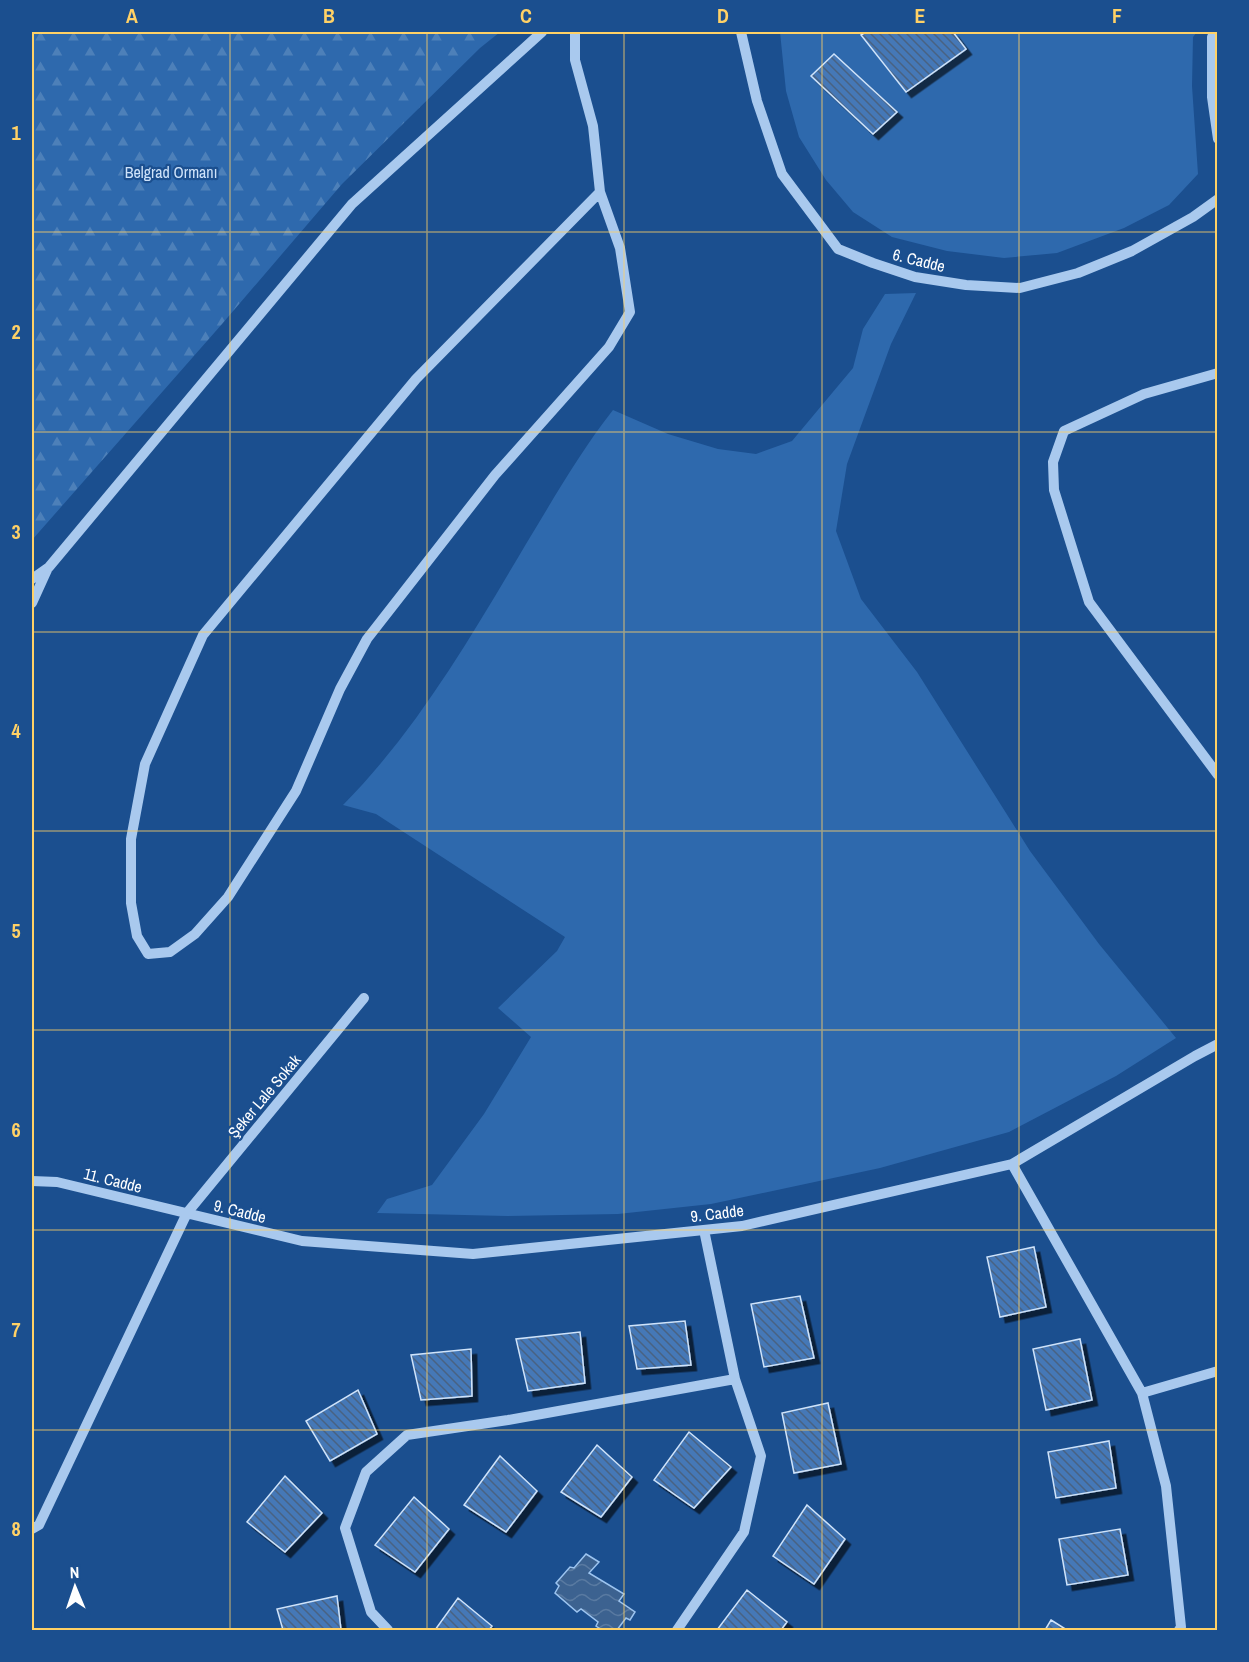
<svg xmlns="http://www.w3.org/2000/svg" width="1249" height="1662" font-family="'Archivo Narrow',sans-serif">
  <defs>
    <pattern id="forest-firs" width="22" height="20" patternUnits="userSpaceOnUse" patternTransform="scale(1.5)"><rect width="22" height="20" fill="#2e69ad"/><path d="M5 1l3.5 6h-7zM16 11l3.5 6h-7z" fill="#4d80b9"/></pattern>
    <pattern id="water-waves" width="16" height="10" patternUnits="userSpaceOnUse" patternTransform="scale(1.5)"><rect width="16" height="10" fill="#3c6290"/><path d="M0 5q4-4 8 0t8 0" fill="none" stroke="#597aa1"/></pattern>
    <pattern id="building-back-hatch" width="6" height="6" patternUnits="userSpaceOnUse" patternTransform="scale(1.5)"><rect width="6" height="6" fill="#4478b7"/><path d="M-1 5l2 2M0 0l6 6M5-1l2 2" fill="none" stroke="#486282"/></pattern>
    <filter id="shadow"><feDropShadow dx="5.5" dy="5.5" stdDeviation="0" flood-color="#0009"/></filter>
  </defs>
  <rect width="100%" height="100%" fill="#1b4f8f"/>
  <path fill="#2e69ad" d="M780,32H1197L1193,37L1192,86L1198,174L1169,205L1124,228L1057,253L1004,258L947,251L892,237L853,212L826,180L799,137L786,91Z
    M916,293L891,344L847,464L836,531L861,599L917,672L1030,851L1099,944L1176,1038L1116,1076L1009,1132L880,1168L711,1204L618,1214L507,1216L377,1213L387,1199L432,1185L484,1114L531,1037L498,1008L557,951L565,937L376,814L343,805C418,729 472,635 526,544C554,498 580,452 613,410L668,434L718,449L756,454L792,441L853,368L863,329L885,294Z"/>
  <path fill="url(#forest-firs)" d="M32,32H500L480,48L342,184L222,324L32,540Z"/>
  <path fill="url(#water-waves)" stroke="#9cc4f0" stroke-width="1.5" d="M586,1554L599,1562L589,1573L624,1594L619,1601L635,1612L630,1620L626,1618L617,1630H602L596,1626L598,1622L581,1609L577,1612L555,1593L559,1586L556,1583L570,1567L574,1568Z"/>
  <path fill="url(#building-back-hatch)" stroke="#cfe3fa" stroke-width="1.5" filter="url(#shadow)" d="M866,32H953L966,49L906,92L861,35Z
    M834,54L897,112L873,134L811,76Z
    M1034,1247L1046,1307L1000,1317L987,1257Z
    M800,1296L814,1358L764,1367L751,1304Z
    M685,1321L691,1365L637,1369L629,1326Z
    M580,1332L585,1383L528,1391L516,1339Z
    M1080,1339L1092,1400L1046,1410L1033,1349Z
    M471,1349L472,1396L421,1400L411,1355Z
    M358,1390L377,1434L330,1461L306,1421Z
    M828,1403L841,1464L794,1473L782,1413Z
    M689,1432L731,1467L694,1508L654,1480Z
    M1109,1441L1116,1488L1056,1498L1048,1452Z
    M597,1445L632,1477L601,1517L561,1492Z
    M500,1456L537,1491L506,1532L464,1505Z
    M285,1476L322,1513L285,1552L247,1522Z
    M414,1497L449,1529L415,1572L375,1545Z
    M807,1505L845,1539L814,1584L773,1556Z
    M1120,1529L1128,1575L1067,1585L1059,1539Z
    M747,1590L787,1622L781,1630H717Z
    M337,1596L341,1630H283L277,1609Z
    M458,1598L492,1626L489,1630H435Z
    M1051,1620L1067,1630H1045Z"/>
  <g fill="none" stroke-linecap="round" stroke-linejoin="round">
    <path stroke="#a9c9ee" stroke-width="10" d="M575,32V60L593,126L600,192L620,248L630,312L609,347L495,475L367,639L340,689L296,791L228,897L195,934L170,952L148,954L137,936L131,903V839L145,764L203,635L416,379L600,192
      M741,32L757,101L782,174L838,249L873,263L915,277L966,285L1020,288L1078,273L1132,251L1193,217L1218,199
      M1215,32L1212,37V97L1218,139
      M1218,373L1144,394L1064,431L1053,462L1054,490L1089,602L1218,775
      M32,579L49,567L352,204L542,32
      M32,603L47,570
      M1012,1164L1142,1393L1166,1486L1181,1627L1179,1630
      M32,1181L57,1182L302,1241L473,1254L742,1226L1012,1164L1195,1056L1218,1044
      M1142,1393L1218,1371
      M32,1529L39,1525L187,1213L364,998
      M388,1630L371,1612L345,1528L366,1472L407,1435L508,1420L735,1379
      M677,1630L744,1532L761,1456L735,1379L704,1230"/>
  </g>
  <path fill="none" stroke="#ffd166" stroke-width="1.5" stroke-opacity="0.55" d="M230,32V1630M427,32V1630M624,32V1630M822,32V1630M1019,32V1630M32,232H1218M32,432H1218M32,632H1218M32,831H1218M32,1030H1218M32,1230H1218M32,1430H1218"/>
  <g text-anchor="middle" stroke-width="4.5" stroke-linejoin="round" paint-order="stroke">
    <g font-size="16" fill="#cfe3fa" stroke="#1b4f8f">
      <text x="171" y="178">Belgrad Ormanı</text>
    </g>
    <g font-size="16" fill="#fff" stroke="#1b4f8f">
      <text transform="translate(919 260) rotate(14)" y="6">6. Cadde</text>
      <text transform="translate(264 1096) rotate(-50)" y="6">Şeker Lale Sokak</text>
      <text transform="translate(113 1180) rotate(14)" y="6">11. Cadde</text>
      <text transform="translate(240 1211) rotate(14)" y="6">9. Cadde</text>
      <text transform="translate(717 1213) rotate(-7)" y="6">9. Cadde</text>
    </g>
  </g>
  <rect width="1249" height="1662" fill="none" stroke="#1b4f8f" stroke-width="66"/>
  <g transform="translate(75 1587) rotate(358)" stroke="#1b4f8f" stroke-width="4.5" paint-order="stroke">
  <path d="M0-4.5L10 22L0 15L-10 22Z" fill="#ffffff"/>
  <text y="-9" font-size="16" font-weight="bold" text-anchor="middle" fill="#ffffff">N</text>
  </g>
  <rect x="33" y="33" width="1183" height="1596" fill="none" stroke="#ffd166" stroke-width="2"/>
  <g font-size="20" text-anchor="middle" font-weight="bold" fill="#ffd166">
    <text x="132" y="23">A</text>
    <text x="329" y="23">B</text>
    <text x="526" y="23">C</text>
    <text x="723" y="23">D</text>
    <text x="920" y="23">E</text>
    <text x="1117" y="23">F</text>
    <text x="16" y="140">1</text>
    <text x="16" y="339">2</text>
    <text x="16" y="539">3</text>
    <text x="16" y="738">4</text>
    <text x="16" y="938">5</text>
    <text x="16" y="1137">6</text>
    <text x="16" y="1337">7</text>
    <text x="16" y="1536">8</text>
  </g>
</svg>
